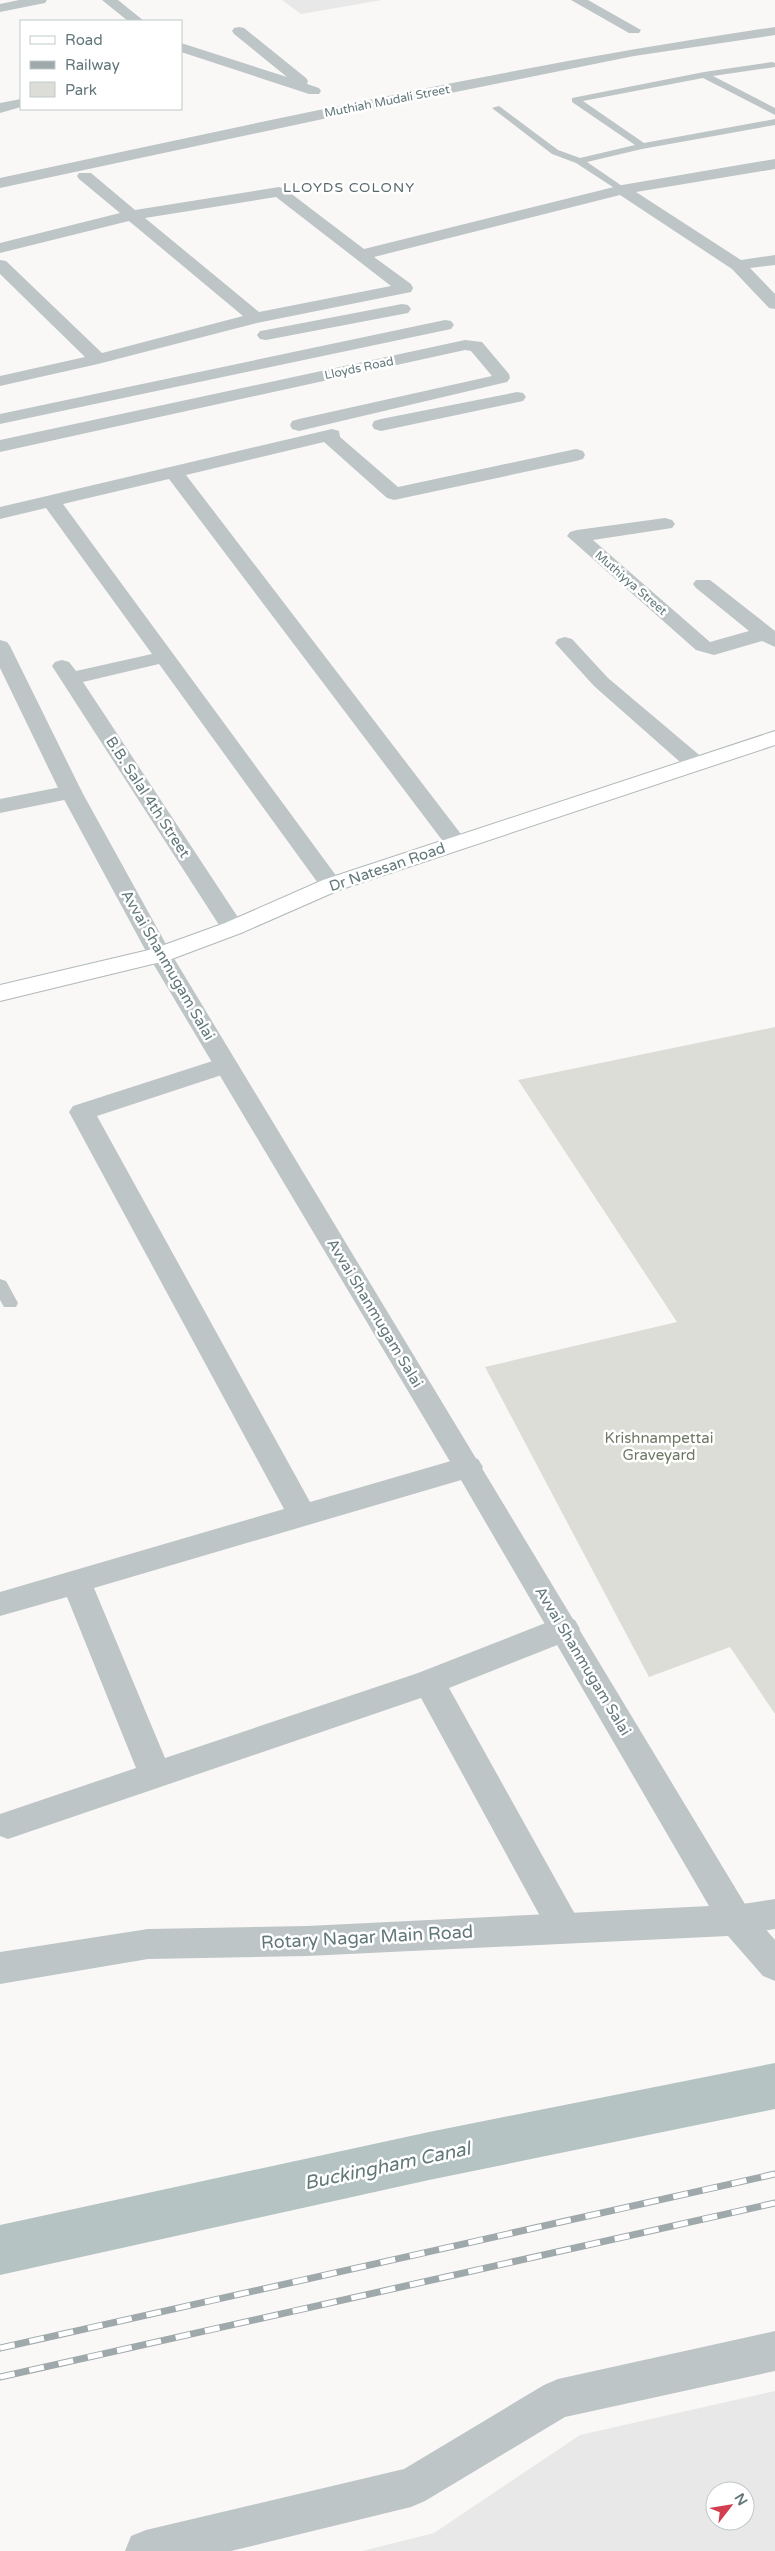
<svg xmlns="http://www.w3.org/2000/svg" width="775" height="2551" font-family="'Varela Round',sans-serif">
  <rect width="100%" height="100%" fill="#f9f8f7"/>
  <path fill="#e7e8e7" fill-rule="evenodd" d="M282,0H382L301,14Z
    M775,2391V2551H362L434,2533L580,2435ZM715,2491H745V2521H715Z"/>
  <path fill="#dcddd6" d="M775,1027V1714L730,1647L649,1677L485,1367L677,1322L518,1080Z"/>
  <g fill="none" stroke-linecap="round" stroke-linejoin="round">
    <path fill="#b5c4c3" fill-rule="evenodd" d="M775,2063V2109L429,2180L0,2275V2225L429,2132Z"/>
    <g stroke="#afb8b9" stroke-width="2">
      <path id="secondary" d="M775,731V745L339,890L241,933L169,960L0,1001V985L153,949L225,923L323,880Z"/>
    </g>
    <path fill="#bec5c6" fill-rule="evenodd" d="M772,62L775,63V67L713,76L775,108V115L703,78L583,101L644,143L775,119V125L642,149L587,162L625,188L627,190L622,193L576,163L552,154L492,108L499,106L558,150L580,158L635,145L572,102V98L704,72Z
      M0,1279L6,1281L18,1303L16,1307H4L0,1300Z"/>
    <path fill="#bec5c6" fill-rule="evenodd" d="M19,0H47L45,3L0,12V4Z
      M102,0H118L144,21H128Z
      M571,0H588L641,30L639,33H629Z
      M239,27L244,28L306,78L308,81L307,84L319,88L321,91L319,94H309L181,52V43L287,77L234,34L232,31L234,28Z
      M775,27V35L634,56L337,116L0,188V178C257,123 515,65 775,27Z
      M21,99V107L0,113V103Z
      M775,159V169L636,192L741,260L775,255V265L750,268L775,294V309L769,308L732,269L620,195L374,257L411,284L413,288L411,292L257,323L98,364L0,386V376L85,357L0,274V260L6,261L102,353L243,316L129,221L0,253V243L120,213L79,179L77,176L79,173H91L135,210L279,187L285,189L364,249L622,185ZM276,197L391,286L259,312L145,218Z
      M402,304L408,305L411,309L408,313L266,340L260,339L257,335L260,331L266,330Z
      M445,320L451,321L454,325L451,329L0,424V414Z
      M465,340L482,342L509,374L510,378L507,382L299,431L292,429L290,425L292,421L299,419L492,376L471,351L465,350L0,452V440Z
      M517,392L523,393L526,397L523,401L381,431L374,429L372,425L374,421L381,419Z
      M332,429L339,431L340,437L398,487L576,449L583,451L585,455L583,459L576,461L394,500L387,498L324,442L186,475L464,838L467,843L464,848L456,850L448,848L169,479L63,504L343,885L339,890L331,892L323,890L159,664L83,682L245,928L241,933L233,935L225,933L221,928L52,666L55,662L62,660L69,662L76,671L152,654L46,508L0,519V507Z
      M665,518L672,520L675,524L672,528L593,540L710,642L749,631L696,588L693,584L696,580H710L775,631V647L762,641L714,655L696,650L567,536L570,532L577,530Z
      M565,637L572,639L608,678L704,759L707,764L704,769L696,771L688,769L594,686L555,643L558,639Z
      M71,785L79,787L82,792L79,797L0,813V799Z
      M225,1057L234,1059L238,1065L234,1071L97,1116L310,1502L468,1456L478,1459L483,1467L478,1475L468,1478L94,1588L165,1758L418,1673L553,1620L564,1616L575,1620L580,1629L575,1638L449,1688L576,1916L581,1927L576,1938L564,1942L552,1938L421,1698L8,1839L0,1836V1814L136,1768L67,1597L0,1616V1592L284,1509L69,1112L73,1106Z
      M775,1899V1929L736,1935L724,1931L719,1920L724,1909L736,1905Z"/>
    <path fill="#bec5c6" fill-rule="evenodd" d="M0,640L7,642L10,646L82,792L172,955L748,1909L775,1940V1981L763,1976L728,1936L307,1956L148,1959L0,1984V1952L148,1929L307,1926L709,1906L458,1475L148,955L60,792L0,668Z
      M775,2331V2371L565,2417L425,2501L411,2507L231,2551H125L131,2536L146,2530L404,2469L544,2385L558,2379Z"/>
    <use href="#secondary" fill="#fff" fill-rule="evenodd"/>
    <g stroke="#9fa9ab" stroke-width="7">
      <path id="rail" d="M0,2348L775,2174
        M0,2377L775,2203"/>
    </g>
    <use href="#rail" stroke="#fff" stroke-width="5" stroke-dasharray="15" stroke-linecap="butt"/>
  </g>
  <g text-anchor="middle" stroke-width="5" stroke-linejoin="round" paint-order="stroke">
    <g font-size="12" fill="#627779" stroke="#fff">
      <text transform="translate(387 101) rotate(-11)" y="4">Muthiah Mudali Street</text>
      <text transform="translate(359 368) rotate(-12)" y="4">Lloyds Road</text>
      <text transform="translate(631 583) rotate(41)" y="4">Muthiyya Street</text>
    </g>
    <g font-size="14" letter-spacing="1" fill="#58696b" stroke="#fff">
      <text x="349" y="192">LLOYDS COLONY</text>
    </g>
    <g font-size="15" fill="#627779" stroke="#fff">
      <text transform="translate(148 797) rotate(57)" y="5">B.B. Salal 4th Street</text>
      <text transform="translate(387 867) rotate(-19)" y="5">Dr Natesan Road</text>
      <text transform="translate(168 965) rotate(60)" y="5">Avvai Shanmugam Salai</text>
      <text transform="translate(375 1313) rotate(59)" y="5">Avvai Shanmugam Salai</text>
      <text transform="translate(583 1661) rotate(59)" y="5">Avvai Shanmugam Salai</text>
    </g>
    <g font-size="15" fill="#6f7765" stroke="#fff">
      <text x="659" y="1443">Krishnampettai<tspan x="659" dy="17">Graveyard</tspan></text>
    </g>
    <g font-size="18" fill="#627779" stroke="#fff">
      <text transform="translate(367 1937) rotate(-3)" y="6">Rotary Nagar Main Road</text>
    </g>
    <g font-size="19" font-style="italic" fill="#617877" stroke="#fff">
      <text transform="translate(387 2165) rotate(-12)" y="7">Buckingham Canal</text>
    </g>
  </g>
  <rect x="20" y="20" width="162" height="90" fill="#ffffff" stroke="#c0c9c9"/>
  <rect x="30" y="36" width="25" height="8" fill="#ffffff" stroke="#c0c9c9"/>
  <text x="65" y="45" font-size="15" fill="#627779">Road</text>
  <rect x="30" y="61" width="25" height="8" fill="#9fa9ab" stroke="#c0c9c9"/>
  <text x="65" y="70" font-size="15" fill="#627779">Railway</text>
  <rect x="30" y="82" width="25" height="15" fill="#dcddd6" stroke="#c0c9c9"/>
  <text x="65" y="95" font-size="15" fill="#627779">Park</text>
  <g transform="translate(730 2506) rotate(59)"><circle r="24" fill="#ffffff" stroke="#c0c9c9"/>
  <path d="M0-4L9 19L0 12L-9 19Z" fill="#d23d4f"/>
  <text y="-8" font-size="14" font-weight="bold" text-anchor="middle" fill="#627779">N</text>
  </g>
</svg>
